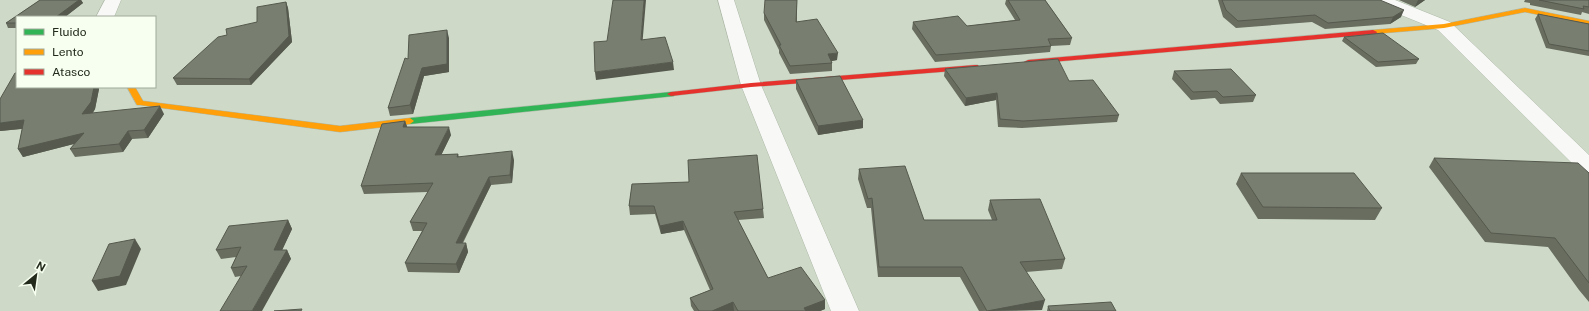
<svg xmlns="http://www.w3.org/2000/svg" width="1589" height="311" font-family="'Public Sans',sans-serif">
  <rect width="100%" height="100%" fill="#cedac7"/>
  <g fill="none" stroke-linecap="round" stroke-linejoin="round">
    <g stroke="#adb7a7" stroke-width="1">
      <path id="street" d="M105,0H121L114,17H96Z
        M718,0H734L761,85L859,311H831L741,85Z
        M1372,0H1395L1450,22L1589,155V174L1581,172L1438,30L1374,4Z"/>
    </g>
    <g stroke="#adb7a7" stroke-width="1">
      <path id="fast" d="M671,92H674L675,94L674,96L410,124L406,121L410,118Z"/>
    </g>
    <g stroke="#adb7a7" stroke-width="1">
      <path id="slow" d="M1525,8L1589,21V25L1525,12L1444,28L1373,34L1369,32L1373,30L1444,24Z
        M127,87H135L143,101L340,126L410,118L414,121L410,124L340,132L140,105H137Z"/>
    </g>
    <g stroke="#adb7a7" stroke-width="1">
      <path id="jam" d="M1373,30L1377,32L1376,34L1028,64L1024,62L1028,60Z
        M975,65H978L979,67L978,69L751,87L671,96L667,94L671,92L751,83Z"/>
    </g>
    <use href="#street" fill="#f8f9f7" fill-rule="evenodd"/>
    <use href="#fast" fill="#30b455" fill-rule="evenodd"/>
    <use href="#slow" fill="#ff9f0a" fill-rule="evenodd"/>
    <use href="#jam" fill="#e5322d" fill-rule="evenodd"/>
  </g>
  <path fill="#686d60" d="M40,0H81L83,3L65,17H17V28H8L6,23Z
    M797,0V22L837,60L831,61L832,63V71L790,74L779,53V50L764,20V13Z
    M1006,0H1045L1072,38L1070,45L1051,46L1050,52L935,62L912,29L913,22L967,26L1015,20L1005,4Z
    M1218,0H1380L1401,17L1390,24L1325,29L1312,22L1236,28L1223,17Z
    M1399,0H1425L1415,7Z
    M1525,0H1589V14L1582,12L1581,15L1530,5V3L1524,2Z
    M286,2L288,8L292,42L251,85H177L173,78L227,35L257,22Z
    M1538,14L1589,24V56L1546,48L1535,19Z
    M1344,37L1419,59L1416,64L1376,67L1342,41Z
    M449,38V72L424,76L413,114L390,116L388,108L408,59Z
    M945,69L1069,81L1119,115L1117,122L1022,128L998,127L996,100L965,106L944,76Z
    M1174,71L1256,95L1253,102L1220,104L1215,98L1191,100L1172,79Z
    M796,80L863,128L818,135L796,89Z
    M17,87H98L99,89L95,109L93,113L164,114L148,138L132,139L123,152L75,157L70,149L74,144L23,157L18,149L22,129L0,131Z
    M405,121L407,127L451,135L441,155L458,154L459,157L514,160L512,183L491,185L463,243H466L468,252L459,273L408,272L405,263L422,231H413L410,222L428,192L364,194L361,186Z
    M1434,158L1589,173V302L1579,290L1548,247L1485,242L1429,167Z
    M859,169L924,220H992L988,210L990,200L1065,259L1062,269L1026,272L1042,310L979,311L960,277H878L871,208H867L858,179Z
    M1241,173L1382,208L1375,220L1258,219L1236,184Z
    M632,184L763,209L764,218L738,220L768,278L825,300V309L820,311H694L691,306L690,298L710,290L684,230L661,234L655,214L630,215L629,206Z
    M288,220L292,229L282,250H287L291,259L241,276L235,277L231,268L236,257L221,259L216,250Z
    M1048,306L1116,311H1047Z"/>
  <path fill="#55594e" d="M79,0H81L83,3L65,17H56Z
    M644,0H646L642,48L641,40Z
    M1418,0H1425L1415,7Z
    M286,2L288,8L292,42L251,85L249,79Z
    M1404,10L1401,17L1390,24L1393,17Z
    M447,30L449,38V72L424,76L413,114L410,105L422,68Z
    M838,53L837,60L827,62L828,54Z
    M673,62L674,70L596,80L595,72Z
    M94,87H98L99,89L95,109L86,122L82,114Z
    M997,93L996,100L965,106L966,98Z
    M160,106L164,114L148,138L144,130Z
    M24,120L29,128L0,131V123Z
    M863,120V128L818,135V126Z
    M405,121L408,129L403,127Z
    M449,127L451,135L437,164L435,155Z
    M128,131L132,139L123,152L119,144Z
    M84,133L89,140L23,157L18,149Z
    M512,151L514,160L512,183L510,175Z
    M489,177L491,185L458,251L456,243Z
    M288,220L292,229L278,259L274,250Z
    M683,221L684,230L661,234L660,226Z
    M135,239L141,249L126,285L98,291L92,281Z
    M466,243L468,252L459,273L456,264Z
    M287,250L291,259L262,311H252Z
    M825,300V309L820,311H804V308Z
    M1045,300L1042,310L987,311Z
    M733,302L734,311H712Z"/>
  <path fill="#797f70" stroke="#55594e" d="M40,0H79L56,17H17V23H6Z
    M613,0H644L641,40L665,37L673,62L595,72L594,42L607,41Z
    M765,0H797L796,22L817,19L838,53L828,54L832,63L790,66L779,45H781L764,13Z
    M1008,0H1045L1072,38L1048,39L1051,46L936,55L913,22L958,16L967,26L1020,20Z
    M1222,0H1380L1404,10L1393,17L1328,23L1315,15L1238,21L1226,10Z
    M1539,0H1589V7L1583,6L1584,9Z
    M286,2L289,36L249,79L173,78L218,37L227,35L226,29L257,22V7Z
    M1538,14L1589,24V51L1549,44Z
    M447,30V64L422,68L410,105L388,108L405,58L408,59L409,35Z
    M1383,33L1419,59L1378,62L1344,37Z
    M1058,59L1069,81L1093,80L1119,115L1023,121L1000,119L997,93L966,98L945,69Z
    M1231,69L1256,95L1223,97L1217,91L1193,92L1174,71Z
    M15,73H17V87H94L91,102L82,114L160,106L144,130L128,131L119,144L70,149L84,133L18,149L24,120L0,123V99Z
    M840,76L863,120L818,126L796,80Z
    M405,121L403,127H449L435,155L458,154L457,157L512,151L510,175L489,177L456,243H466L456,264L405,263L427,223L410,222L433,183L361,186L382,124Z
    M757,155L763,209L734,212L768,278L801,267L825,300L804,308L806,311H738L733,302L712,311H699L690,298L713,289L683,221L660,226L654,206H629L632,184L689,182L688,160Z
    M1434,158L1578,163L1589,173V283L1555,238L1491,233Z
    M905,166L924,220H997L990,200L1040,199L1065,259L1020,262L1045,300L987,311L962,267H879L872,198L868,199L859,169Z
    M1241,173H1354L1382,208L1263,207Z
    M288,220L274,250H287L252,311H220L247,266L231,268L241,247L216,250L229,226Z
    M135,239L120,276L92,281L109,244Z
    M1111,302L1116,311H1050L1048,306Z
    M302,309L301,311H274Z"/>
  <rect x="16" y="16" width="140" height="72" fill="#f6fff0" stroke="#a1aa9b"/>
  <rect x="24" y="29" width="20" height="6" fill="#30b455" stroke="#a1aa9b"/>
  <text x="52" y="36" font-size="12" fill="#222a1c">Fluido</text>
  <rect x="24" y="49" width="20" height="6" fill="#ff9f0a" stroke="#a1aa9b"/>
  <text x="52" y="56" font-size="12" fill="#222a1c">Lento</text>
  <rect x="24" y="69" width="20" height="6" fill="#e5322d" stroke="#a1aa9b"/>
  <text x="52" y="76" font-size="12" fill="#222a1c">Atasco</text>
  <g transform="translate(36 275) rotate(29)" stroke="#f6fff0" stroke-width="3" paint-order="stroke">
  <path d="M0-3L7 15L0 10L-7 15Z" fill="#222a1c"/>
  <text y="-6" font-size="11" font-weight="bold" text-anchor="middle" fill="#222a1c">N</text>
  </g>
</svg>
